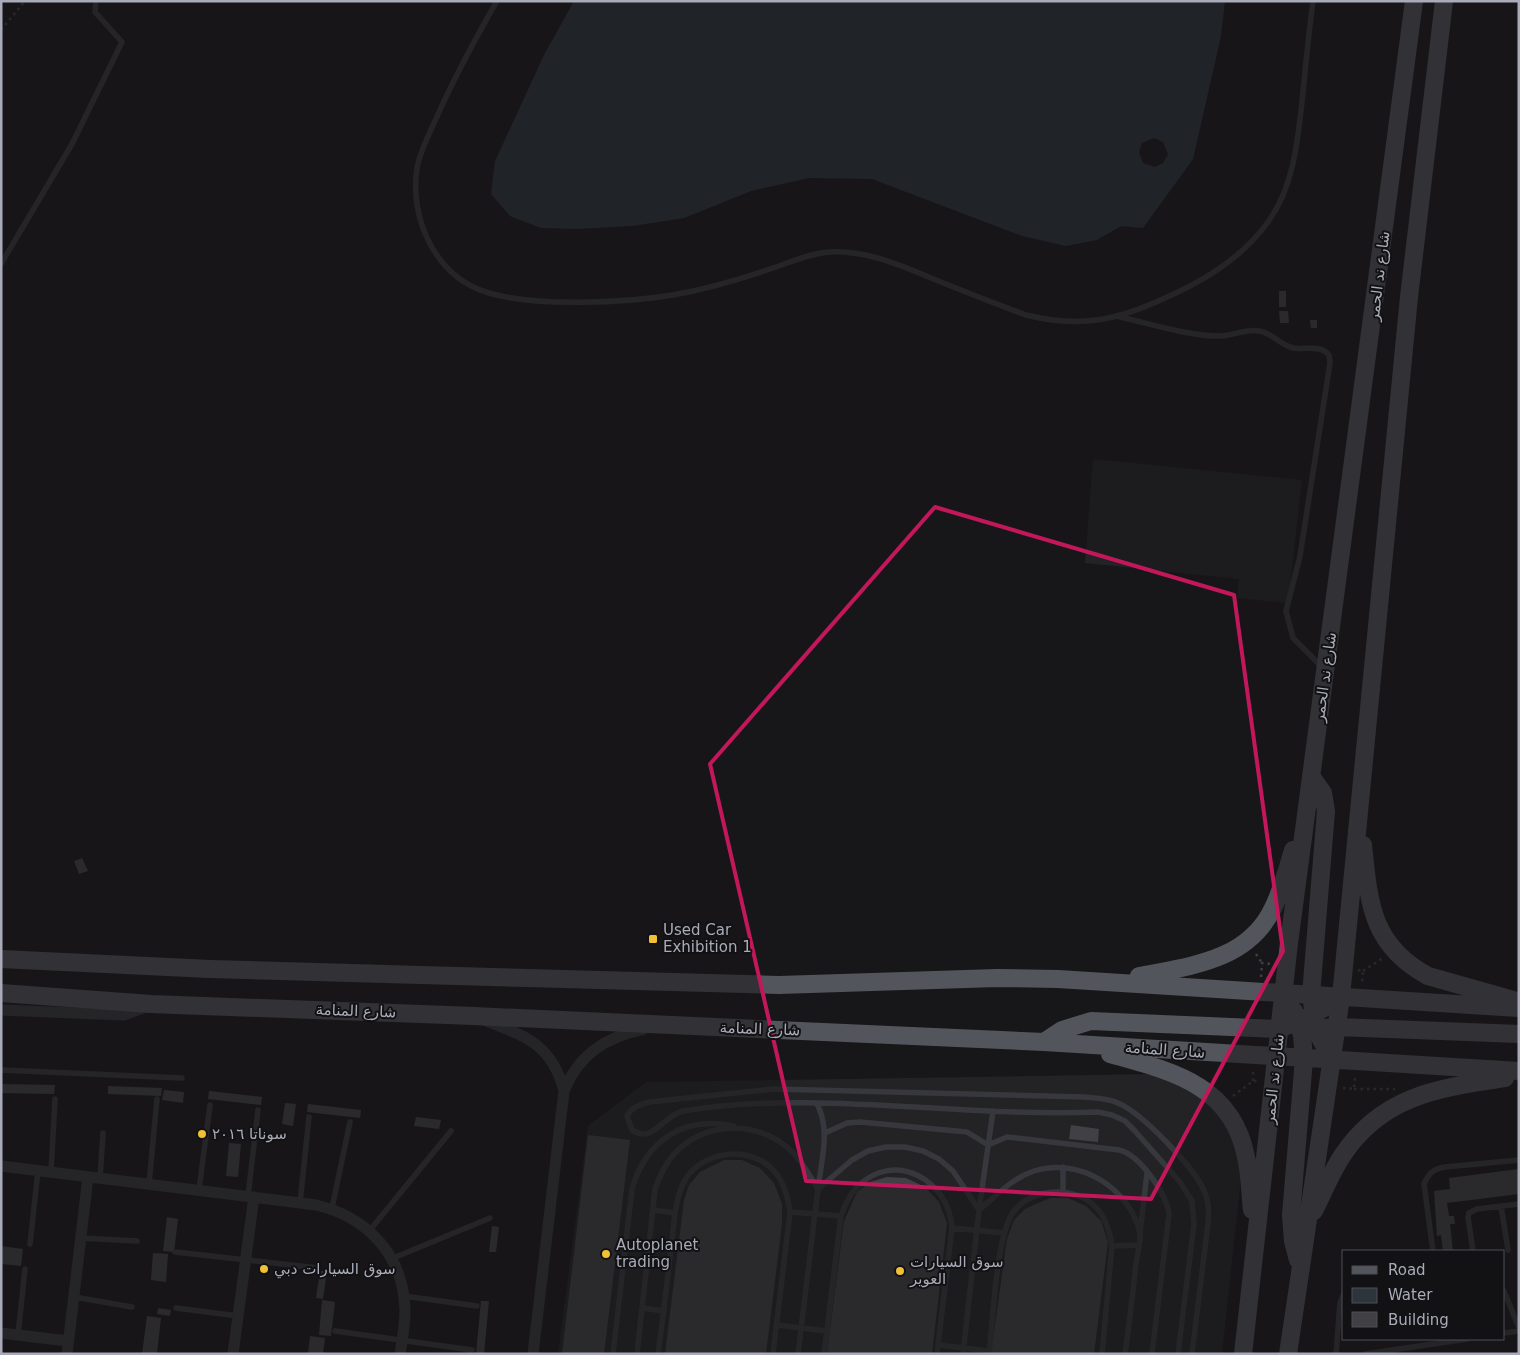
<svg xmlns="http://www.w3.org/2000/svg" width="1520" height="1355" font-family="'DejaVu Sans','Noto Sans Arabic',sans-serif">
  <rect width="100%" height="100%" fill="#171618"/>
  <path fill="#232225" d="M1093,459L1302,480L1288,603L1237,598L1239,579L1085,563Z
    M1153,1074L1183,1081L1225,1116L1242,1168L1222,1354H558L588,1126L646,1082Z"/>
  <path fill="#2c343c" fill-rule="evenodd" d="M574,1H1225L1221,36L1193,159L1143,228L1121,226L1097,240L1066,246L1022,236L872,179L809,178L751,191L684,218L632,226L577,229L541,228L510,216L491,194L495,161L544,55ZM1154,138L1163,142L1168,154L1163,163L1155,167L1143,163L1139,152L1142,143Z"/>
  <path fill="#414145" d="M1279,291H1286V307H1279Z
    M1279,311H1288L1289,323H1280Z
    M1310,320H1317V328H1311Z
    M82,858L88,871L79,874L74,861Z
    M2,1084L55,1085L54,1094L1,1093Z
    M108,1086L162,1088L161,1096L108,1094Z
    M164,1090L184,1092L183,1103L162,1100Z
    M209,1091L262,1097L261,1105L208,1099Z
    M285,1103L296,1104L293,1126L282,1124Z
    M308,1104L361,1110L360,1118L307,1112Z
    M416,1117L441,1120L439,1129L414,1126Z
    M1071,1125L1099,1129L1098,1142L1069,1139Z
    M588,1135L630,1140L604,1354H562Z
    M229,1143L241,1144L238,1177L226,1176Z
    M724,1160H742L760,1168L774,1183L782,1204V1224L766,1354H665L684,1200L689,1185L700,1172Z
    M1519,1169V1194L1447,1203L1449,1216H1454L1455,1224H1450L1453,1251H1443L1441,1235L1437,1236L1434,1191L1450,1189L1449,1178Z
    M887,1177L906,1178L925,1187L939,1202L947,1223L932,1354H827L844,1221L857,1192L870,1182Z
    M1050,1198H1068L1086,1206L1101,1221L1108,1242L1094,1354H991L1007,1239L1014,1220L1025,1209Z
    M167,1217L178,1219L174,1252L163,1251Z
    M492,1226L499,1227L496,1252H489Z
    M1,1246L23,1249L21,1266L1,1264Z
    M153,1253L168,1254L166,1282L151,1280Z
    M320,1271H327L323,1299L316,1298Z
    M322,1300L335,1302L331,1336L319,1335Z
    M481,1301H489L484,1354H476Z
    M158,1308L171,1310L170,1316L157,1314Z
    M147,1316L161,1318L157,1354H142Z
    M310,1336L325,1338L323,1354H308Z"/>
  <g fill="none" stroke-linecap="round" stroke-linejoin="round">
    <path stroke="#3d3f44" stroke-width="2.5" stroke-dasharray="2.5 4" stroke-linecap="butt" d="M1,30L25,1
      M1256,954L1262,963
      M1358,970L1363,971L1362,982
      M1363,971L1383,958
      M1261,977L1262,963L1272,964
      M1253,1081V1070
      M1343,1088L1354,1089L1355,1075
      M1354,1089H1395
      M1233,1096L1253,1081H1258"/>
    <path stroke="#37383d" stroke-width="5.5" d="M497,1C474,41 453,80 435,121C428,136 420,152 417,168C409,219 436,278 489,293C537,307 624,303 673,295C707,289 741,279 773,268C791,262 811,253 830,252C871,250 908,269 946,284C973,295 999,305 1026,315C1079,328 1116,321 1165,298C1204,281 1243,257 1268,222C1295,185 1298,137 1303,92C1306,62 1309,31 1313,1
      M1,264L72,144L122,42L95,12L96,1
      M1120,317C1151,324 1185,335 1217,336C1232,337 1245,328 1259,331C1271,332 1280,345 1293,348C1305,350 1320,344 1329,355L1330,363L1300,556L1286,611L1293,638L1322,667
      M1,1070L182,1078
      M817,1104C831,1130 821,1161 818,1189
      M825,1133L847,1123L860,1122L967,1132L988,1145L1007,1137L1017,1138L1119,1150C1140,1155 1166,1193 1169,1214L1152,1354
      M1063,1167V1192
      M51,1172L55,1099
      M100,1178L103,1133
      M149,1184L157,1099
      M818,1189L852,1160L868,1151L886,1147H905L923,1151L939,1159L953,1171L979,1210L963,1354
      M199,1190L210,1105
      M248,1196L258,1110
      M300,1203L309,1117
      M1501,1206L1508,1250
      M332,1208L350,1122
      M653,1210L675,1213
      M979,1210C996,1196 1012,1178 1034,1171C1079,1157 1129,1187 1140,1233C1141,1242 1137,1255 1136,1263C1133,1293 1129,1324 1125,1354
      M979,1210L993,1111
      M790,1212L841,1216
      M952,1228L1004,1233
      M370,1230L451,1131
      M1140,1233L1147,1173
      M81,1238L137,1241
      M30,1244L38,1171
      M1112,1246L1139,1245
      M1433,1251L1424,1184C1429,1173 1433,1169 1445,1167L1519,1160
      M1473,1251L1468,1217L1469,1213L1477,1209L1519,1204
      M175,1252L318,1268
      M391,1259L490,1218
      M1504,1291L1519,1328
      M404,1296L477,1306
      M74,1297L132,1307
      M176,1308L238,1316
      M642,1308L664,1311
      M777,1325L827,1331
      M335,1331L472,1350
      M1504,1333L1519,1331
      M18,1335L25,1269
      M938,1345L989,1351
      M613,1354L632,1189C646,1141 683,1115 734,1126
      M637,1354L655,1189C660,1175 666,1162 676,1152C707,1121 756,1121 788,1148C801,1159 809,1175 818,1189L798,1354
      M658,1354C663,1318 667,1283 671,1248C674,1227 674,1203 683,1184C695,1158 730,1148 755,1158C779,1167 787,1189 790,1212L773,1354
      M824,1354L841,1216C845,1205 849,1195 858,1186C895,1150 949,1180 952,1228L937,1354
      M989,1354C993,1320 996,1240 1012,1214C1025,1193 1055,1188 1077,1195C1100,1203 1109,1224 1112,1246L1102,1354
      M1178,1354L1194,1224L1192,1201L1180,1182L1135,1131L1125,1121L1112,1115L1098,1112C961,1118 819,1089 683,1111C661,1117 653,1144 632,1130L627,1116C632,1107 640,1105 649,1102L774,1089L1084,1097C1096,1098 1108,1098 1118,1103C1142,1113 1196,1169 1205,1193C1209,1203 1209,1213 1208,1223L1192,1354
      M1336,1354L1340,1303L1344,1293
      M1365,1354L1467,1339"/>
    <path stroke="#37383d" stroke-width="11" d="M1,1010L124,1015L148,1006
      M484,1020C525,1036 552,1044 564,1091
      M1,1166L316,1205C368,1217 404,1256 405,1311C405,1326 402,1340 400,1354
      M1,1333L68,1341
      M67,1354L88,1177
      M233,1354L254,1197
      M533,1354L564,1091C579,1054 606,1037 644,1029"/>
    <path stroke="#53555c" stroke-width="18" d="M1311,776L1323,793L1326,811L1311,995L1316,1030L1332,1060
      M1363,845C1369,903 1371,945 1428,976L1513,1000
      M1,959L210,969L779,985L997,978L1058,979L1519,1008
      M1139,976C1190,966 1248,961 1273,908C1282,890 1287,870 1293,850
      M1,993L151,1004L474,1016L1044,1042L1519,1071
      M1294,1011L1302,1035L1304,1059L1291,1215L1293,1241L1298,1260
      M1325,1028L1337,1027L1519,1034
      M1044,1042L1062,1030L1091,1021L1279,1029L1313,1015L1341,997
      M1110,1054C1170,1071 1232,1084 1246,1157C1250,1174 1250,1192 1252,1210
      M1314,1211C1323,1193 1331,1173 1342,1156C1382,1095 1439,1088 1505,1078
      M1243,1354L1289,943L1414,1
      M1288,1354L1341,997L1409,297L1444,1"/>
  </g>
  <path d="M0 0H1520V1355H0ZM935,507L1234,595L1283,951L1151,1199L806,1181L710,764Z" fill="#171618" fill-opacity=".55" fill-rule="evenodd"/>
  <path fill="none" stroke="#c2185b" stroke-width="4" stroke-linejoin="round" d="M935,507L1234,595L1283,951L1151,1199L806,1181L710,764Z"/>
  <g fill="#f1c036" stroke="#121113" stroke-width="2">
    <rect x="648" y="934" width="10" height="10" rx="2.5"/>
    <circle cx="202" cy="1134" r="5"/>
    <circle cx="606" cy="1254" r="5"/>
    <circle cx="264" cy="1269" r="5"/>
    <circle cx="900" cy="1271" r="5"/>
  </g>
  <g text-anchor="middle" stroke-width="4" stroke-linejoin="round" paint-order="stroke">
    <g font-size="15" fill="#a9acb8" stroke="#121113">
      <text transform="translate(1379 276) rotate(-83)" y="5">شارع ند الحمر</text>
      <text transform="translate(1325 677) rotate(-82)" y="5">شارع ند الحمر</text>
      <text transform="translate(356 1011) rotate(2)" y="5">شارع المنامة</text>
      <text transform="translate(760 1029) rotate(2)" y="5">شارع المنامة</text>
      <text transform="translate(1165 1050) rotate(4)" y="5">شارع المنامة</text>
      <text transform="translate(1274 1079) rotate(-84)" y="5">شارع ند الحمر</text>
    </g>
    <g font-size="15" fill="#a9acb8" stroke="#121113" text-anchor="start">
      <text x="663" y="935">Used Car<tspan x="663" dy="17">Exhibition 1</tspan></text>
      <text x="212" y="1139">سوناتا ٢٠١٦</text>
      <text x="616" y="1250">Autoplanet<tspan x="616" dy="17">trading</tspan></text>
      <text x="910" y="1267">سوق السيارات<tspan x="910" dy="17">العوير</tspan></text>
      <text x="274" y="1274">سوق السيارات دبي</text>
    </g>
  </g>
  <rect width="1520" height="1355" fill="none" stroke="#a9acb8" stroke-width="5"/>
  <rect x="1342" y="1250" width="162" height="90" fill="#121113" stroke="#4e4f55"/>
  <rect x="1352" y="1266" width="25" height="8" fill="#53555c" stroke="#4e4f55"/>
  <text x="1388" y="1275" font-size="15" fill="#a9acb8">Road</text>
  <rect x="1352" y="1288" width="25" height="15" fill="#2c343c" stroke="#4e4f55"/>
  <text x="1388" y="1300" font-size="15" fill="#a9acb8">Water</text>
  <rect x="1352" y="1312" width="25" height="15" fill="#414145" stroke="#4e4f55"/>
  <text x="1388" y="1325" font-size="15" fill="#a9acb8">Building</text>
</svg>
